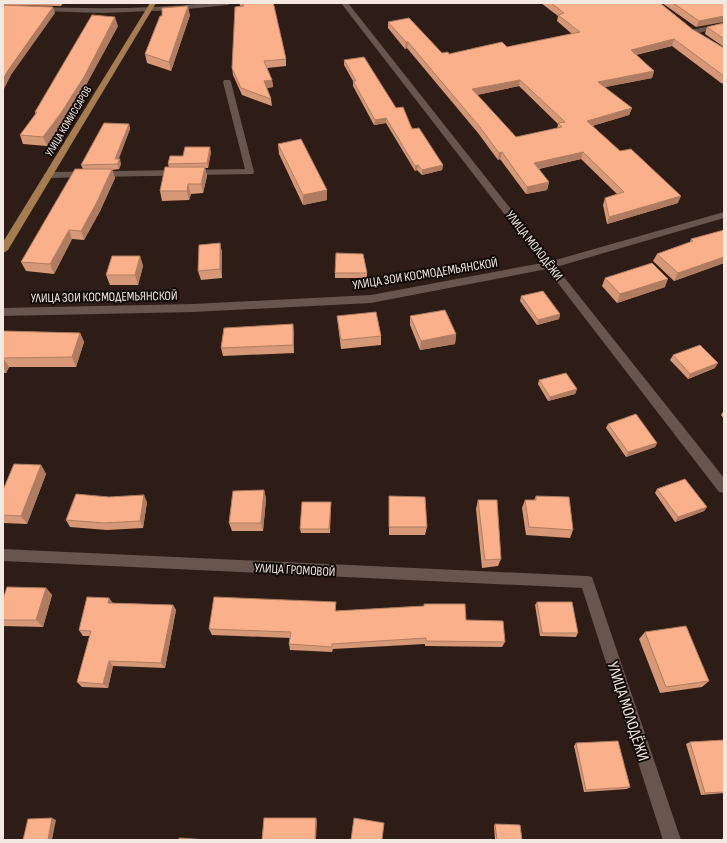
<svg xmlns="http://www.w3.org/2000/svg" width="727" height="843" font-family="'Sofia Sans Condensed',sans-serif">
  <rect width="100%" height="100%" fill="#2d1d16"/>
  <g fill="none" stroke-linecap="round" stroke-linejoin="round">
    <path fill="#68554d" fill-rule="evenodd" d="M207,3H231L228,5L177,10L103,13L38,11L35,9L38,7C95,9 150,9 207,3Z
      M341,3H348L552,261L724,212V218L556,267L724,478V493L719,492L547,269L371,303L193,312L3,316V308L193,304L371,295L542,263Z
      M724,23V27L694,34L690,32L691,30Z
      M224,80H230L231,82L254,172L253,174L48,178L43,175L48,172L245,169L223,82Z
      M3,549L587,576L592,577L681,840H663L582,588L3,561Z"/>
    <path fill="#a67d51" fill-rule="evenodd" d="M150,3H156L8,250L3,253V242Z"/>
  </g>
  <path fill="#d79878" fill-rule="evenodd" d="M3,3H63L61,6L3,5Z
    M239,3H273L286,59V66L267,68L272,80L273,87L267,88L271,99L272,106L242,95L233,75L232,68L241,7Z
    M541,3H660L692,29L724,48V84L721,83L672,46L636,55L654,71L652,78L604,87L632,108L629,115L592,126L678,203L607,224L603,205L605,198L617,194L581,159L539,169L549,182L547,190L526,194L500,159L498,160L478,133L407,48L405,49L388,28V22L442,53L449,54L507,47L572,34L557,21L558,16ZM519,86L558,124L557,129L516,137L477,95Z
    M662,3H724L696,27Z
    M190,15L171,71L147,63L145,54L162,16Z
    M724,23V47L705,34L707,27Z
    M118,26L86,85L64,122L47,146L23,144L20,135L36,114L35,112Z
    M344,60L396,108L443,165L442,170L422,175L417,170L415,171L386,123L374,125L353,86V81L344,65Z
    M129,124L130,129L118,159L121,164L119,169L112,170L115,178L100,211L84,240L72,239L54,274L26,271L21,262L83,169L81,165Z
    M278,144L327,200L303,205L279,154Z
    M211,152L208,168H205L207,176L203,193L191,194L189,200L162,201L160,191L169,167L168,164L183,156Z
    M724,230V263L674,281L653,261L657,254L690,242L691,239Z
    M220,243L222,253V278L201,280L198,271Z
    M140,256L143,266L138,285H110L106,275Z
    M335,273H367V278H335Z
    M605,278L665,287L617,303L602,286Z
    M521,296L560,314L559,319L537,325L520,301Z
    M337,316L381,336V345L341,349L338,325Z
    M410,316L456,334L455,344L420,350L410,325Z
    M3,331L80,333L84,342L76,367H9L6,373H3Z
    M294,332V353L223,356L221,348Z
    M673,355L715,368L688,379L670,360Z
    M539,380L577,389L575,394L548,401L538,384Z
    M724,410V419L721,415Z
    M608,424L657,443L655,447L626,457L606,428Z
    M41,465L46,474L27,524L3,523V490Z
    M657,489L707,507L704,511L675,522L655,493Z
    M264,490L266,499L263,531H232L229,523Z
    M389,496L427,527L425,535H389Z
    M536,496L573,530L570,538L526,535L522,508L525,500H534Z
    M478,500L501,559L498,566L482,568L476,509Z
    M147,502L143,528L107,530L70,527L66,520Z
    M331,502L330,533H301L300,529Z
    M46,588L52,595L43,627L3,626V599Z
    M109,598L112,603L173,605L176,610L165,668L113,666L108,688L82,687L77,682L90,636H83L79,630Z
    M336,602V611L424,606V604L466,620L505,642L502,647L425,646V644L333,649L332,652L290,650L289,644L290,638L212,635L209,629Z
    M537,602L578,633L576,637L540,636L535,605Z
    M645,632L709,681L702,687L660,693L639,639Z
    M724,740V793L701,795L686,744L690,742Z
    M576,743L630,787L627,789L584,792L574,746Z
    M495,824L522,840H495L494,826Z"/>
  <path fill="#af7c61" d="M188,6L190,15L171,71L169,62Z
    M53,7L55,13L11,75L3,91V79L9,69Z
    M724,16V22L696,27L699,21Z
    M115,17L118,26L86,85L64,122L47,146L43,137Z
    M674,39L672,46L629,56L631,50Z
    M406,42H408L407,48L405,49Z
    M654,71L652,78L596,89L598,82Z
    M272,80L273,87L265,88L264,81Z
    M520,80L519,86L471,96L472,89Z
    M632,108L629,115L585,128L587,121Z
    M386,118V123L374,125L375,120Z
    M129,124L130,129L117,164L115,159Z
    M210,147L211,152L208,168L207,163Z
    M502,152L500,159L498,160L499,153Z
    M583,152L581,159L533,170L534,163Z
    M120,159L121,164L119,169L117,164Z
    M418,165L417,170L415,171V166Z
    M443,165L442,170L422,175V170Z
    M205,167L207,176L203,193L201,184Z
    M112,169L115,178L100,211L84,240L81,231Z
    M549,182L547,190L526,194L527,187Z
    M188,184L191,194L189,200L187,191Z
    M327,190V200L303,205V195Z
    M681,196L678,203L607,224L609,217Z
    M69,230L72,239L54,274L50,264Z
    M220,243L222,253V278L220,269Z
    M140,256L143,266L138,285L135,275Z
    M724,257V263L674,281L678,273Z
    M668,279L665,287L617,303L620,294Z
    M560,314L559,319L537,325L538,320Z
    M293,324L294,332V353L293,345Z
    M80,333L84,342L76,367L72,357Z
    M456,334L455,344L420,350L421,341Z
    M3,358L9,367L6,373L3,367Z
    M718,363L715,368L688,379L690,374Z
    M577,389L575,394L548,401L550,397Z
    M657,443L655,447L626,457L628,452Z
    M41,465L46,474L27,524L21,516Z
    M264,490L266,499L263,531L261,523Z
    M144,495L147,502L143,528L140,521Z
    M707,507L704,511L675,522L678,517Z
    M46,588L52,595L43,627L36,620Z
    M109,598L113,603H108Z
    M173,605L176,610L165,668L161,663Z
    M109,661L113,666L108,688L103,684Z
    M52,818L56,820L52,840H48Z
    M316,818L317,822L316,840H315Z"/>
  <path fill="#fab18b" stroke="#af7c61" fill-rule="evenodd" d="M242,3H273L274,6L286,59L264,61L272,80L264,81L271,99L241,88L232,68L235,7L244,6Z
    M551,3H660L692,29L724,48V76L674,39L631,50L654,71L598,82L632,108L587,121L620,151L631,149L681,196L609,217L605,198L624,192L583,152L534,163L549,182L527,187L502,152L499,153L479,126L408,42H406L388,22L409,18L442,53L448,52L449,54L502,42L507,47L580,32L558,15L564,13ZM520,80L565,122L558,123L562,127L516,137L472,89Z
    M673,3H724V16L699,21Z
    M3,5L53,7L9,69L3,79Z
    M188,6L169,62L145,54L160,16H162V8Z
    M92,15L115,17L84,77L61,113L43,137L20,135L37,112H35Z
    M724,23V39L707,27Z
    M364,57L396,108L403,107L412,129L419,128L443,165L422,170L418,165L415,166L386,118L375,120L353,81H356L344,60Z
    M104,123L129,124L115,159H120L117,164L81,165Z
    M301,139L327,190L303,195L278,144Z
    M185,147H210L207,163L168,164L170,156H183Z
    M165,167H205L201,184H188L187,191H160Z
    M75,169H112L97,202L81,231L69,230L50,264L21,262Z
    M724,230V257L678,273L657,254L693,241L691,239Z
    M220,243V269L198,271L199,245Z
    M336,253L363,254L367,273H335Z
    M112,256H140L135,275H106Z
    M652,263L668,279L620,294L605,278Z
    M543,291L560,314L538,320L521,296Z
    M445,310L456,334L421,341L410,316Z
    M376,312L381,336L341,340L337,316Z
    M293,324V345L221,348L224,328Z
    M3,331L80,333L72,357L3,358Z
    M700,345L718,363L690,374L673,355Z
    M566,373L577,389L550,397L539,380Z
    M636,414L657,443L628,452L608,424Z
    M14,464L41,465L21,516L3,515V490Z
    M685,479L707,507L678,517L657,489Z
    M264,490L261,523H229L233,491Z
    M76,494L109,497L144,495L140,521L104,523L66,520Z
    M389,496L425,497L427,527H389Z
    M536,496L569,497L573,530L529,527L525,500H536Z
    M478,500H497L501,559L485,560Z
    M302,502H331L329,529H300Z
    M7,587L46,588L36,620H3V599Z
    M87,597L109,598L108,603L173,605L161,663L109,661L103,684L77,682L91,631L79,630Z
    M214,597L336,602L335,611L424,606V604H465L466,620L503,621L505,642L426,641V638L332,644V647L289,644L291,632L209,629Z
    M537,602H572L578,633H542Z
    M686,626L709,681L666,687L645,632Z
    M724,740V792L705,793L690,742Z
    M618,741L630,787L586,790L576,743Z
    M52,818L48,840H23L28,819Z
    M264,818H316L315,840H262Z
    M354,818L384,823L382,840H351Z
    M495,824L520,825L522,840H497Z
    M179,838L209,840H179Z"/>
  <g text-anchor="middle" stroke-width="4" stroke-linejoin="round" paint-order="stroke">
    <g font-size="11" fill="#f3e8e2" stroke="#100906">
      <text transform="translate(68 121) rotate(-59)" y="4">УЛИЦА КОМИССАРОВ</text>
    </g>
    <g font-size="13" fill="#f3e8e2" stroke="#100906">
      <text transform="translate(535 245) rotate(52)" y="5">УЛИЦА МОЛОДЁЖИ</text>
      <text transform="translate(425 273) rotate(-9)" y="5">УЛИЦА ЗОИ КОСМОДЕМЬЯНСКОЙ</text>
      <text transform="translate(104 296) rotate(-1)" y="5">УЛИЦА ЗОИ КОСМОДЕМЬЯНСКОЙ</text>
      <text transform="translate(295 569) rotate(3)" y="5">УЛИЦА ГРОМОВОЙ</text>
    </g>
    <g font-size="16" fill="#f3e8e2" stroke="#100906">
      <text transform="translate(629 711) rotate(72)" y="6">УЛИЦА МОЛОДЁЖИ</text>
    </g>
  </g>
  <rect width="727" height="843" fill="none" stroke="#f3e8e2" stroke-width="8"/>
</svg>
